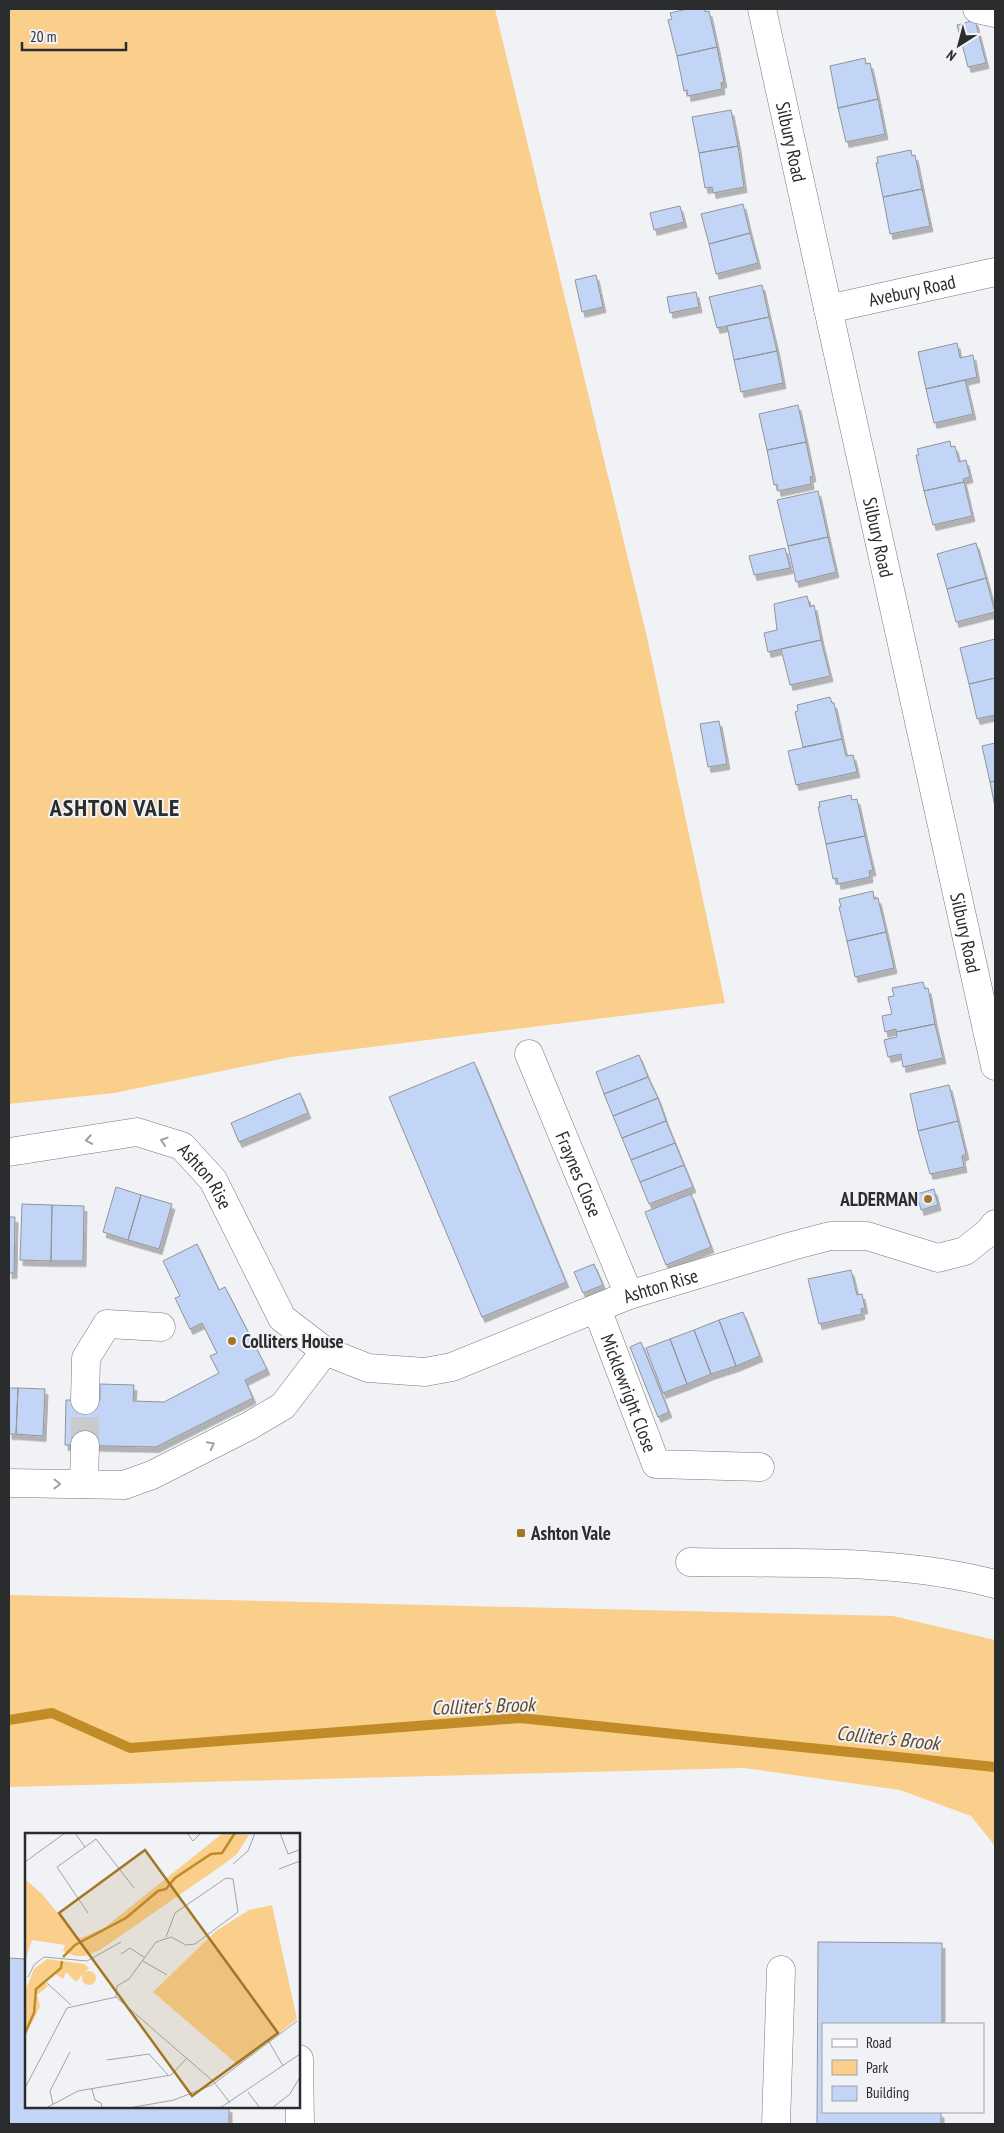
<svg xmlns="http://www.w3.org/2000/svg" width="1004" height="2133" font-family="'PT Sans Narrow',sans-serif">
  <defs>
    <filter id="shadow"><feDropShadow dx="3" dy="5.5" stdDeviation="0" flood-color="#0004"/></filter>
  </defs>
  <rect width="100%" height="100%" fill="#f1f2f6"/>
  <path fill="#facf8c" d="M9,9H495L647,637L725,1003L291,1057L114,1093L9,1104Z
    M9,1595L893,1616L995,1640V1846L971,1816L900,1790L744,1768L9,1787Z"/>
  <g fill="none" stroke-linecap="round" stroke-linejoin="round">
    <path stroke="#c18c28" stroke-width="10" d="M9,1720L52,1713L130,1748L520,1718L995,1767"/>
  </g>
  <path fill="#c3d5f7" stroke="#929497" filter="url(#shadow)" d="M687,9H705V12L709,11L717,47L677,56L668,20L672,19L670,13Z
    M975,20L986,63L968,67L957,25Z
    M717,47L724,82L721,83L722,89L688,96L687,90L684,91L677,56Z
    M865,58L866,64L870,63L878,99L838,108L830,66Z
    M878,99L885,134L846,142L838,108Z
    M731,110L738,146L699,153L692,117Z
    M738,146L744,187L713,193L712,187L705,188L699,153Z
    M911,150L912,156L915,155L922,189L883,197L876,163H878L877,157Z
    M922,189L930,226L890,234L883,197Z
    M743,204L750,233L709,244L701,214Z
    M680,206L684,222L654,230L650,213Z
    M750,233L758,263L716,274L709,244Z
    M596,275L603,307L582,312L575,280Z
    M762,285L769,317L717,328L709,297Z
    M696,292L699,307L670,313L667,297Z
    M769,317L777,351L734,360L727,326Z
    M957,343L960,358L973,355L977,377L926,389L918,352Z
    M777,351L783,383L741,392L734,360Z
    M965,380L973,414L934,423L926,389Z
    M798,405L806,442L767,450L759,414Z
    M950,441L951,447L955,446L959,462L966,460L970,477L963,479L964,482L924,491L916,455H919L917,449Z
    M806,442L813,476L810,477L811,484L778,491L777,484L774,485L767,450Z
    M964,482L972,516L933,525L924,491Z
    M818,491L828,537L788,546L777,500Z
    M828,537L836,572L796,582L788,546Z
    M976,543L986,578L947,589L937,554Z
    M785,548L790,568L754,575L749,556Z
    M986,578L995,612L956,622L947,589Z
    M807,596L810,607L814,605L821,640L768,652L764,633L777,630L774,604Z
    M995,639V678L969,684L960,648Z
    M821,640L830,676L790,685L781,649Z
    M995,678V715L977,719L969,684Z
    M830,697L832,703H834L842,739L803,747L795,712L798,711L797,705Z
    M719,721L727,764L708,767L700,724Z
    M842,739L846,756L853,755L857,772L796,785L788,751Z
    M995,743V781L990,782L982,746Z
    M995,781V807L990,782Z
    M851,795L852,800L857,799L865,836L826,844L818,807H820L819,802Z
    M865,836L873,870L869,871L870,877L838,884L837,878L833,879L826,844Z
    M873,891L874,899L878,898L886,932L847,941L839,907H841L839,899Z
    M886,932L894,968L855,977L847,941Z
    M923,982L925,989L928,988L935,1024L896,1032V1029L885,1032L882,1016L892,1014L888,997L894,996L892,988Z
    M935,1024L943,1058L903,1067L901,1054L888,1057L884,1040L897,1037L896,1032Z
    M639,1055L648,1077L604,1094L596,1072Z
    M474,1062L566,1282L482,1317L389,1097Z
    M648,1077L658,1098L613,1116L604,1094Z
    M949,1085L958,1121L918,1131L910,1094Z
    M300,1093L308,1113L239,1142L231,1123Z
    M658,1098L666,1121L622,1138L613,1116Z
    M666,1121L675,1143L631,1160L622,1138Z
    M958,1121L966,1154L962,1156L964,1167L930,1174L918,1131Z
    M675,1143L684,1165L640,1182L631,1160Z
    M684,1165L693,1187L649,1204L640,1182Z
    M116,1187L141,1195L128,1240L103,1232Z
    M934,1189L938,1205L921,1210L917,1194Z
    M691,1194L711,1247L666,1265L645,1212Z
    M141,1195L172,1204L159,1249L128,1240Z
    M22,1204L52,1205L51,1261L20,1260Z
    M52,1205L84,1206L83,1261H51Z
    M9,1217H15L14,1273H9Z
    M197,1244L219,1290L225,1287L267,1369L245,1380L253,1398L156,1447L65,1445L66,1400H100V1384L134,1385L133,1401L164,1402L219,1373L210,1356L217,1353L202,1323L190,1329L175,1298L180,1296L163,1261Z
    M594,1264L603,1285L583,1293L574,1272Z
    M851,1270L857,1295L862,1294L865,1308L861,1309L862,1314L819,1324L808,1279Z
    M743,1312L760,1356L736,1366L719,1320Z
    M719,1320L736,1366L711,1374L694,1330Z
    M694,1330L711,1374L687,1384L670,1339Z
    M670,1339L687,1384L663,1393L646,1348Z
    M641,1342L669,1412L658,1417L630,1347Z
    M9,1388H18L16,1434H9Z
    M18,1388L45,1389L43,1436L16,1434Z
    M818,1942L942,1943V2024H823V2112H941V2124H817Z
    M9,1958L26,1959V2107H229V2124H9Z"/>
  <g fill="none" stroke-linecap="round" stroke-linejoin="round">
    <path stroke="#c9cace" stroke-width="28" stroke-dasharray="28 14" stroke-linecap="butt" d="M85,1445V1400"/>
    <g stroke="#78797c" stroke-width="29">
      <g id="minor">
        <path id="s1" d="M762,9L995,1066"/>
        <path d="M977,9L995,13"/>
        <path id="s2" d="M828,309L995,272"/>
        <path id="s3" d="M529,1054L629,1295"/>
        <path id="s4" d="M9,1152L137,1132L182,1146L213,1180L282,1318L325,1351L368,1368L425,1372L452,1367L629,1295L792,1246L830,1236H867L938,1258L965,1251L990,1231L995,1224"/>
        <path id="s5" d="M597,1309L656,1464L760,1467"/>
        <path d="M85,1400L86,1358L107,1324L161,1327"/>
        <path d="M9,1483L124,1485L152,1475L249,1426L283,1406L325,1351"/>
        <path d="M84,1484L85,1445"/>
        <path d="M690,1562C791,1564 897,1558 995,1584"/>
        <path d="M299,2059L300,2124"/>
        <path d="M776,2124L781,1970"/>
      </g>
    </g>
    <use href="#minor" stroke="#fff" stroke-width="28"/>
  </g>
  <defs><path id="oneway-chevron" d="M-2-3.5L2.5 0L-2 3.5" fill="none" stroke-width="1.6" stroke-linecap="round" stroke-linejoin="round" transform="scale(1.25)"/></defs>
  <g stroke="#a0a0a0">
    <use href="#oneway-chevron" transform="translate(89 1140) rotate(170)"/>
    <use href="#oneway-chevron" transform="translate(164 1141) rotate(-162)"/>
    <use href="#oneway-chevron" transform="translate(211 1445) rotate(-27)"/>
    <use href="#oneway-chevron" transform="translate(57 1484) rotate(1)"/>
  </g>
  <g fill="#a27627" stroke="#f1f2f6" stroke-width="2">
    <circle cx="928" cy="1199" r="5"/>
    <circle cx="232" cy="1341" r="5"/>
    <rect x="516" y="1528" width="10" height="10" rx="2.5"/>
  </g>
  <g text-anchor="middle" stroke-width="4" stroke-linejoin="round" paint-order="stroke">
    <g font-size="19" fill="#2b2c2d" stroke="#f1f2f6">
      <text dy="7" stroke="none"><textPath href="#s1" startOffset="136">Silbury Road</textPath></text>
      <text dy="7" stroke="none"><textPath href="#s2" startOffset="86">Avebury Road</textPath></text>
      <text dy="7" stroke="none"><textPath href="#s1" startOffset="541">Silbury Road</textPath></text>
      <text dy="7" stroke="none"><textPath href="#s1" startOffset="946">Silbury Road</textPath></text>
      <text dy="7" stroke="none"><textPath href="#s3" startOffset="130">Fraynes Close</textPath></text>
      <text dy="7" stroke="none"><textPath href="#s4" startOffset="215">Ashton Rise</textPath></text>
      <text dy="7" stroke="none"><textPath href="#s4" startOffset="786">Ashton Rise</textPath></text>
      <text dy="7" stroke="none"><textPath href="#s5" startOffset="90">Micklewright Close</textPath></text>
    </g>
    <g font-size="19" font-weight="bold" fill="#2b2c2d" stroke="#f1f2f6" text-anchor="start">
      <text x="918" y="1206" text-anchor="end">ALDERMAN</text>
      <text x="242" y="1348">Colliters House</text>
      <text x="531" y="1540">Ashton Vale</text>
    </g>
    <g font-size="20" font-style="italic" fill="#604923" stroke="#f1f2f6">
      <text transform="translate(483 1706) rotate(-2)" y="7">Colliter's Brook</text>
      <text transform="translate(888 1738) rotate(6)" y="7">Colliter's Brook</text>
    </g>
    <g font-size="24" font-weight="bold" letter-spacing="1" fill="#2b2c2d" stroke="#f1f2f6">
      <text x="115" y="816">ASHTON VALE</text>
    </g>
  </g>
  <g transform="translate(25 1833)">
    <rect width="275" height="275" fill="#f1f2f6"/>
    <path d="M198,0L224,2L212,21L199,31L75,117L60,123H50L38,118L40,112L7,107L0,128V46L18,62L51,103L56,105L79,95ZM247,72L272,186L213,232L128,159L191,98L224,77ZM22,126L59,131L64,135L51,149L41,139L38,146L29,140L19,148L23,153L12,162L15,173L0,204V159L9,136ZM57 145a7 7 0 1 1 14 0a7 7 0 1 1-14 0Z" fill="#facf8c"/>
    <path fill="none" stroke="#c18c28" stroke-width="2.5" d="M38,124L50,112L101,85L133,58L141,56L150,45L186,21L197,20L210,0M0,200L9,180L11,156L36,135L37,128"/>
    <path fill="none" stroke="#a2a3a6" stroke-width="1" d="M50,0L60,14L71,6L109,55M162,0L168,8L176,0M255,0L263,21L274,17L275,21M60,14L32,34L63,80M0,29L40,0M208,31L223,18L230,0M254,36L275,28M96,121L105,115L120,125M118,128L142,142M3,144L9,132L19,124L62,128L96,109M22,150L46,172M91,164L92,153L104,146L131,109L146,104L161,112L170,111L213,79L208,46L201,45L150,80L141,104M243,207L258,233M82,227L124,221L143,242M0,255L42,175L91,164L189,249L205,270M67,256L70,267L76,270L77,275M223,259L235,275M28,271L25,258L45,219M21,275L53,258L146,242L162,225M104,275L149,267L187,252L272,188M195,275L275,221M247,275L265,261L275,244"/>
    <path fill="#a27627" fill-opacity="0.15" stroke="#a27627" stroke-width="2.5" d="M120,17L253,200L167,263L34,80Z"/>
    <rect width="275" height="275" fill="none" stroke="#2b2c2d" stroke-width="2.5"/>
  </g>
  <rect width="1004" height="2133" fill="none" stroke="#2b2c2d" stroke-width="20"/>
  <rect x="822" y="2023" width="162" height="90" fill="#f1f2f6" stroke="#a2a3a6"/>
  <rect x="832" y="2039" width="25" height="8" fill="#ffffff" stroke="#a2a3a6"/>
  <text x="866" y="2048" font-size="15" fill="#2b2c2d">Road</text>
  <rect x="832" y="2060" width="25" height="15" fill="#facf8c" stroke="#a2a3a6"/>
  <text x="866" y="2073" font-size="15" fill="#2b2c2d">Park</text>
  <rect x="832" y="2086" width="25" height="15" fill="#c3d5f7" stroke="#a2a3a6"/>
  <text x="866" y="2098" font-size="15" fill="#2b2c2d">Building</text>
  <g transform="translate(959 45) rotate(216)" stroke="#f1f2f6" stroke-width="4" paint-order="stroke">
  <path d="M0-4L9 19L0 12L-9 19Z" fill="#2b2c2d"/>
  <text y="-8" font-size="14" font-weight="bold" text-anchor="middle" fill="#2b2c2d">N</text>
  </g>
  <path d="M22 42v8h104v-8" fill="none" stroke="#2b2c2d" stroke-width="2.5"/>
  <text x="30" y="42" font-size="15" fill="#2b2c2d" stroke="#f1f2f6" stroke-width="4" paint-order="stroke">20 m</text>
</svg>
